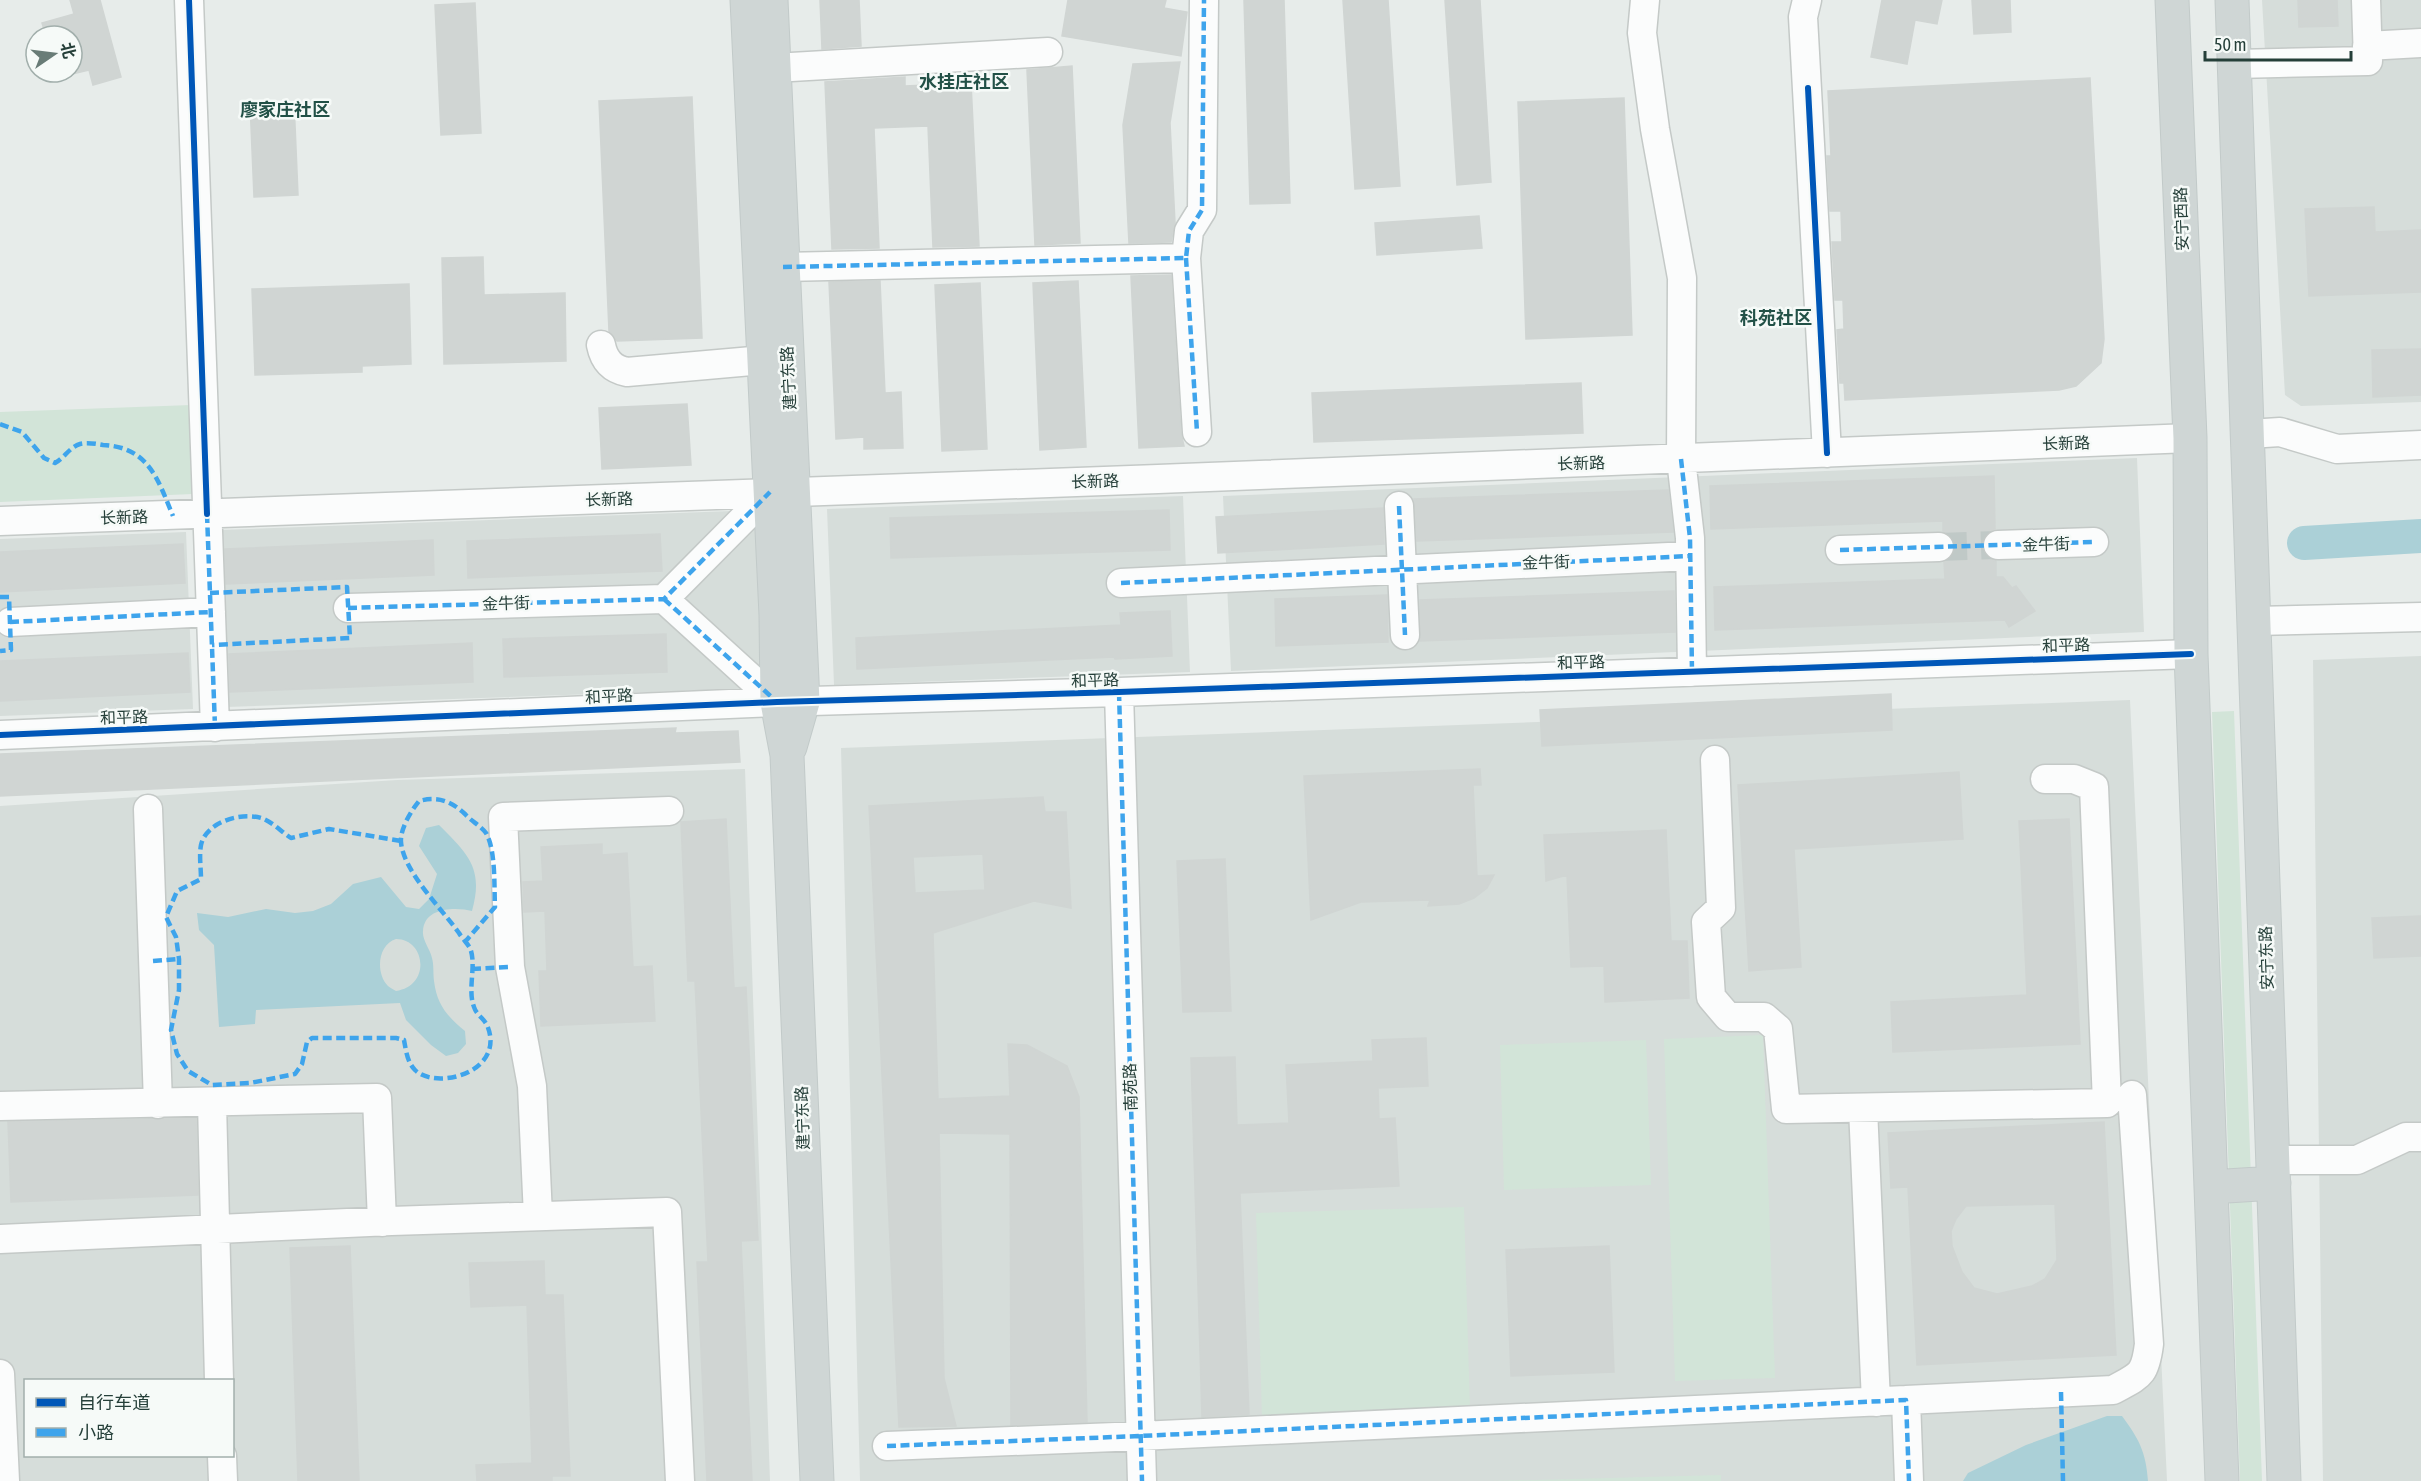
<svg xmlns="http://www.w3.org/2000/svg" width="2421" height="1481" font-family="'Asap Condensed','Noto Sans SC',sans-serif">
  <rect width="100%" height="100%" fill="#e7ecea"/>
  <path fill="#d6ddda" fill-rule="evenodd" d="M2262,0H2421V402L2301,406L2285,395Z
    M2137,458L2144,632L1231,671L1223,496Z
    M1183,496L1190,672L834,685L827,509Z
    M759,510L766,688L226,707L220,530Z
    M186,532L193,709L0,716V539Z
    M2421,656V1481H2323L2313,660Z
    M2130,700L2167,1481H860L841,748Z
    M745,769L770,1481H0V806L397,780ZM26,1380H232V1456H26Z"/>
  <path fill="#d2e4d8" d="M191,405L193,494L0,502V412Z
    M2234,711L2262,1481H2240L2212,712Z
    M1763,1035L1775,1378L1675,1381L1664,1039Z
    M1646,1040L1651,1185L1504,1190L1500,1045Z
    M1464,1207L1470,1410L1262,1417L1256,1213Z
    M1721,1475V1481H1491Z"/>
  <path fill="#abd0d7" fill-rule="evenodd" d="M439,825C468,854 484,868 472,911C456,907 424,907 423,931C422,940 430,949 432,958C434,965 433,973 434,981C437,1005 447,1016 465,1031L466,1044L458,1053L446,1056L431,1045L406,1020L400,1003L256,1010L255,1024L219,1027L214,945L199,930L197,913L228,917L266,909L295,913L313,911L331,904L353,884L381,877L406,907L419,909L429,899L437,874L419,846L426,828ZM396,939C426,939 431,986 396,991C393,989 390,988 388,986C375,973 378,944 396,939Z
    M2107,1416H2122C2139,1439 2146,1452 2148,1481H1963L1968,1473L2026,1445Z"/>
  <g fill="none" stroke-linecap="round" stroke-linejoin="round">
    <path stroke="#abd0d7" stroke-width="34" d="M2304,543L2421,536"/>
  </g>
  <path fill="#d0d5d3" stroke="#d0d5d3" stroke-width="1.5" fill-rule="evenodd" d="M70,0H100L121,77L93,85L89,70L72,74V36H46L42,23L74,14Z
    M820,0H859L861,46L822,49Z
    M1068,0H1166L1164,8L1187,12L1181,56L1062,36Z
    M1244,0H1284L1290,203L1250,204Z
    M1343,0H1388L1400,186L1355,189Z
    M1445,0H1480L1491,182L1457,185Z
    M1882,0H1942L1937,24L1915,20L1907,64L1871,57Z
    M1972,0H2010L2011,32L1974,34Z
    M2298,0H2337L2338,26L2299,27Z
    M475,3L481,133L441,135L435,5Z
    M1180,62L1170,123L1175,223L1171,242L1129,243L1123,125L1133,64Z
    M1072,66L1080,243L1035,245L1027,70Z
    M905,77V86L971,83L979,246L933,247L928,126L874,128L879,248L832,249L825,82Z
    M2090,78L2104,339L2101,363L2076,386L2059,390L1845,400L1844,383H1840L1837,330L1844,329L1843,300H1835L1832,242H1842L1841,211H1830L1827,156H1831L1828,91Z
    M692,97L702,338L617,341L609,331L599,101Z
    M1624,98L1632,335L1526,339L1518,102Z
    M294,101L298,195L254,197L250,103Z
    M2374,207L2375,232L2421,230V292L2309,296L2305,209Z
    M1479,216L1482,248L1377,255L1375,223Z
    M483,257L484,295L565,293L566,361L444,364L442,258Z
    M1171,275L1181,433L1184,446L1139,448L1131,276Z
    M880,281L885,393L901,392L903,448L864,449V437L836,439L829,282Z
    M1078,281L1086,447L1040,450L1033,283Z
    M980,283L987,449L942,451L935,285Z
    M409,284L411,364L362,366V372L255,375L252,289Z
    M2421,349V395L2373,397L2372,350Z
    M1581,383L1583,433L1314,442L1312,393Z
    M687,404L691,465L602,469L599,408Z
    M1994,476L1995,529L1989,531L1983,538L1982,545L1984,553L1990,559L1996,561V577H2003L2012,588L2016,586L2035,611L2009,627L2005,620L1715,630L1714,587L1945,579L1944,562L1953,555L1955,546L1953,538L1943,531V521L1711,529L1710,486Z
    M1668,490L1673,532L1417,541L1414,499Z
    M1383,508L1384,544L1218,553L1216,517Z
    M1169,510L1170,550L891,558L890,518Z
    M660,534L662,571L468,578L467,541Z
    M433,540L434,575L226,584L225,549Z
    M183,544L185,583L0,592V552Z
    M1674,591L1675,632L1420,641V600Z
    M1387,595L1388,642L1276,646L1275,599Z
    M1170,611L1172,656L1115,659L1114,657L857,669L856,638L1121,625L1120,613Z
    M666,634L667,672L504,677L503,639Z
    M472,643L473,682L230,692L229,654Z
    M188,653L190,692L0,701V661Z
    M1891,694L1892,730L1542,746L1540,710Z
    M676,728L675,733L738,731L740,762L0,796V754Z
    M1480,769L1481,785H1473L1477,876L1494,875L1487,888L1474,898L1459,904L1428,906L1430,900L1361,902L1311,920L1304,776Z
    M1959,772L1963,839L1794,849L1801,967L1749,971L1738,785Z
    M1043,797L1045,812H1066L1071,908L1034,901L933,933L938,1099L1010,1096L1008,1044L1027,1045L1067,1066L1079,1097L1087,1422L1011,1425L1010,1134L939,1133L944,1378L956,1426L899,1427L869,806ZM983,854L985,890L915,893L913,857Z
    M726,819L734,988L746,987L758,1240L741,1241L752,1481H707L697,1262H708L695,981H688L681,822Z
    M2069,819L2080,1044L1893,1052L1891,1002L2027,995L2019,821Z
    M1666,830L1671,941H1687L1689,998L1605,1002L1604,966L1571,967L1567,875L1546,881L1544,835Z
    M602,844V855L627,853L633,967L652,966L655,1021L541,1026L539,971H547L545,911L524,912L523,882L543,881L541,847Z
    M1225,859L1231,1011L1183,1012L1177,861Z
    M2421,916V956L2374,958L2372,918Z
    M1426,1038L1428,1086L1378,1088L1379,1119L1395,1118L1399,1186L1240,1193L1249,1414L1202,1417L1191,1058L1235,1057L1237,1125L1289,1123L1286,1065L1373,1061L1372,1040Z
    M196,1118L198,1195L11,1202L8,1122Z
    M2104,1122L2116,1355L1917,1365L1908,1187L1891,1188L1888,1133ZM2055,1204L2057,1260L2045,1279L2032,1286L1997,1294L1974,1288L1962,1272L1952,1246L1951,1231L1956,1219L1966,1206Z
    M350,1246L359,1481H298L290,1248Z
    M1609,1246L1614,1372L1511,1376L1506,1250Z
    M544,1261L545,1295H563L570,1476H552V1481H477L476,1465L532,1463L527,1305L471,1307L469,1263Z"/>
  <g fill="none" stroke-linecap="round" stroke-linejoin="round">
    <path stroke="#c0c9c7" stroke-width="28" stroke-dasharray="28 14" stroke-linecap="butt" d="M1939,547L1998,545"/>
    <g stroke="#c4c9c7" stroke-width="31">
      <path id="minor" d="M189,0L215,727
        M1645,0L1642,33L1655,129L1682,278L1681,459L1690,538L1692,672
        M1807,0L1803,17L1827,453
        M2367,46L2421,43
        M2236,64L2368,61L2366,0
        M774,68L1048,52
        M1186,258L1197,432
        M783,267L1186,258L1189,231L1202,210L1204,0
        M601,345C604,360 612,369 627,372L764,360
        M2249,434L2280,432L2337,449L2421,445
        M1399,506L1405,635
        M0,521L1158,479L2190,438
        M1998,545L2094,542
        M1840,550L1939,547
        M1121,583L1690,556
        M664,599L777,702
        M348,608L664,599L770,492
        M2255,621L2421,617
        M10,622L211,612
        M1119,692L1142,1481
        M0,735L777,702L1119,692L2191,654
        M1715,760L1721,908L1706,922L1711,997L1728,1017H1764L1778,1029L1786,1109L2107,1103L2094,787L2074,779H2045
        M148,809L158,1104
        M212,1103L219,1380
        M0,1106L377,1098L382,1222
        M1863,1108L1876,1402
        M2273,1160H2357L2406,1137H2421
        M538,1216L532,1086L510,967L503,817L669,811
        M0,1239L391,1221L667,1212L680,1481
        M0,1374L5,1481
        M1906,1400L2113,1390C2140,1375 2145,1376 2149,1344L2132,1095
        M887,1446L1140,1436L1906,1400L1909,1481
        M222,1456L223,1481"/>
    </g>
    <g stroke="#c2cac9" stroke-width="35">
      <path id="major" d="M747,0L776,615L777,702L787,755L817,1481
        M771,0L803,702L790,747
        M2172,0L2190,438L2191,654L2222,1481
        M2232,0L2284,1481
        M2211,1187L2274,1183"/>
    </g>
    <use href="#minor" stroke="#fbfcfc" stroke-width="28"/>
    <use href="#major" stroke="#cfd6d5" stroke-width="33"/>
    <path stroke="#3ea4ec" stroke-width="4.5" stroke-dasharray="9 4.5" stroke-linecap="butt" d="M1186,258L1197,432
      M783,267L1186,258L1189,231L1202,210L1204,0
      M0,424L22,432L44,458L55,463C64,458 70,447 80,444C87,442 97,444 103,445C149,447 158,480 173,516
      M1681,459L1690,538L1692,672
      M1399,506L1405,635
      M207,514L215,727
      M1840,550L2094,542
      M1121,583L1690,556
      M210,593L347,587L350,638L212,645
      M0,597H9L11,650L0,651
      M664,599L777,702
      M348,608L664,599L770,492
      M10,622L211,612
      M1119,692L1142,1481
      M401,841L329,829L291,838C282,832 273,823 264,819C244,811 206,821 201,845C199,856 201,868 201,879L177,891L166,917L176,937L179,959V990L171,1030L177,1054L188,1071L212,1085L250,1083L295,1074L302,1064L307,1042L312,1038H396L404,1040C406,1050 407,1062 415,1070C436,1091 507,1072 487,1025C484,1019 476,1014 474,1007C467,989 477,965 470,948C467,943 462,938 459,933C442,909 403,871 401,842C400,829 411,811 419,801C438,796 451,801 465,814C471,821 481,826 486,833C496,850 494,888 495,907L465,942
      M153,961L179,959
      M472,969L510,967
      M2061,1392L2063,1481
      M887,1446L1140,1436L1906,1400L1909,1481"/>
    <g stroke="#f6faf8" stroke-width="10">
      <path id="cycleway" d="M189,0L207,514
        M1808,88L1827,453
        M0,735L777,702L1119,692L2191,654"/>
    </g>
    <use href="#cycleway" stroke="#0057b8" stroke-width="6"/>
  </g>
  <g text-anchor="middle" stroke-width="5" stroke-linejoin="round" paint-order="stroke">
    <g font-size="16" fill="#253f39" stroke="#f6faf8">
      <text transform="translate(2181 219) rotate(-92)" y="6">安宁西路</text>
      <text transform="translate(788 378) rotate(-93)" y="6">建宁东路</text>
      <text transform="translate(2066 443) rotate(-2)" y="6">长新路</text>
      <text transform="translate(1581 463) rotate(-2)" y="6">长新路</text>
      <text transform="translate(1095 481) rotate(-2)" y="6">长新路</text>
      <text transform="translate(609 499) rotate(-2)" y="6">长新路</text>
      <text transform="translate(124 517) rotate(-2)" y="6">长新路</text>
      <text transform="translate(2046 544) rotate(-2)" y="6">金牛街</text>
      <text transform="translate(1546 562) rotate(-2)" y="6">金牛街</text>
      <text transform="translate(506 603) rotate(-2)" y="6">金牛街</text>
      <text transform="translate(2066 645) rotate(-2)" y="6">和平路</text>
      <text transform="translate(1581 662) rotate(-2)" y="6">和平路</text>
      <text transform="translate(1095 680) rotate(-2)" y="6">和平路</text>
      <text transform="translate(609 696) rotate(-3)" y="6">和平路</text>
      <text transform="translate(124 717) rotate(-2)" y="6">和平路</text>
      <text transform="translate(2266 958) rotate(-92)" y="6">安宁东路</text>
      <text transform="translate(1130 1087) rotate(-92)" y="6">南苑路</text>
      <text transform="translate(802 1118) rotate(-92)" y="6">建宁东路</text>
    </g>
    <g font-size="18" font-weight="bold" fill="#225147" stroke="#f6faf8">
      <text x="964" y="88">水挂庄社区</text>
      <text x="285" y="116">廖家庄社区</text>
      <text x="1776" y="324">科苑社区</text>
    </g>
  </g>
  <rect x="24" y="1379" width="210" height="78" fill="#f6faf8" stroke="#a2afac" stroke-width="1.5"/>
  <rect x="36" y="1398" width="30" height="9" fill="#0057b8" stroke="#a2afac" stroke-width="1.5"/>
  <text x="78" y="1409" font-size="18" fill="#253f39">自行车道</text>
  <rect x="36" y="1428" width="30" height="9" fill="#3ea4ec" stroke="#a2afac" stroke-width="1.5"/>
  <text x="78" y="1439" font-size="18" fill="#253f39">小路</text>
  <g transform="translate(54 54) rotate(76)"><circle r="28" fill="#f6faf8" stroke="#a2afac" stroke-width="1.5"/>
  <path d="M0-4.5L10 22L0 15L-10 22Z" fill="#697c77"/>
  <text y="-9" font-size="16" font-weight="bold" text-anchor="middle" fill="#253f39">北</text>
  </g>
  <path d="M2205 51v9h146v-9" fill="none" stroke="#253f39" stroke-width="3"/>
  <text x="2214" y="51" font-size="18" fill="#253f39" stroke="#f6faf8" stroke-width="4.5" paint-order="stroke">50 m</text>
</svg>
